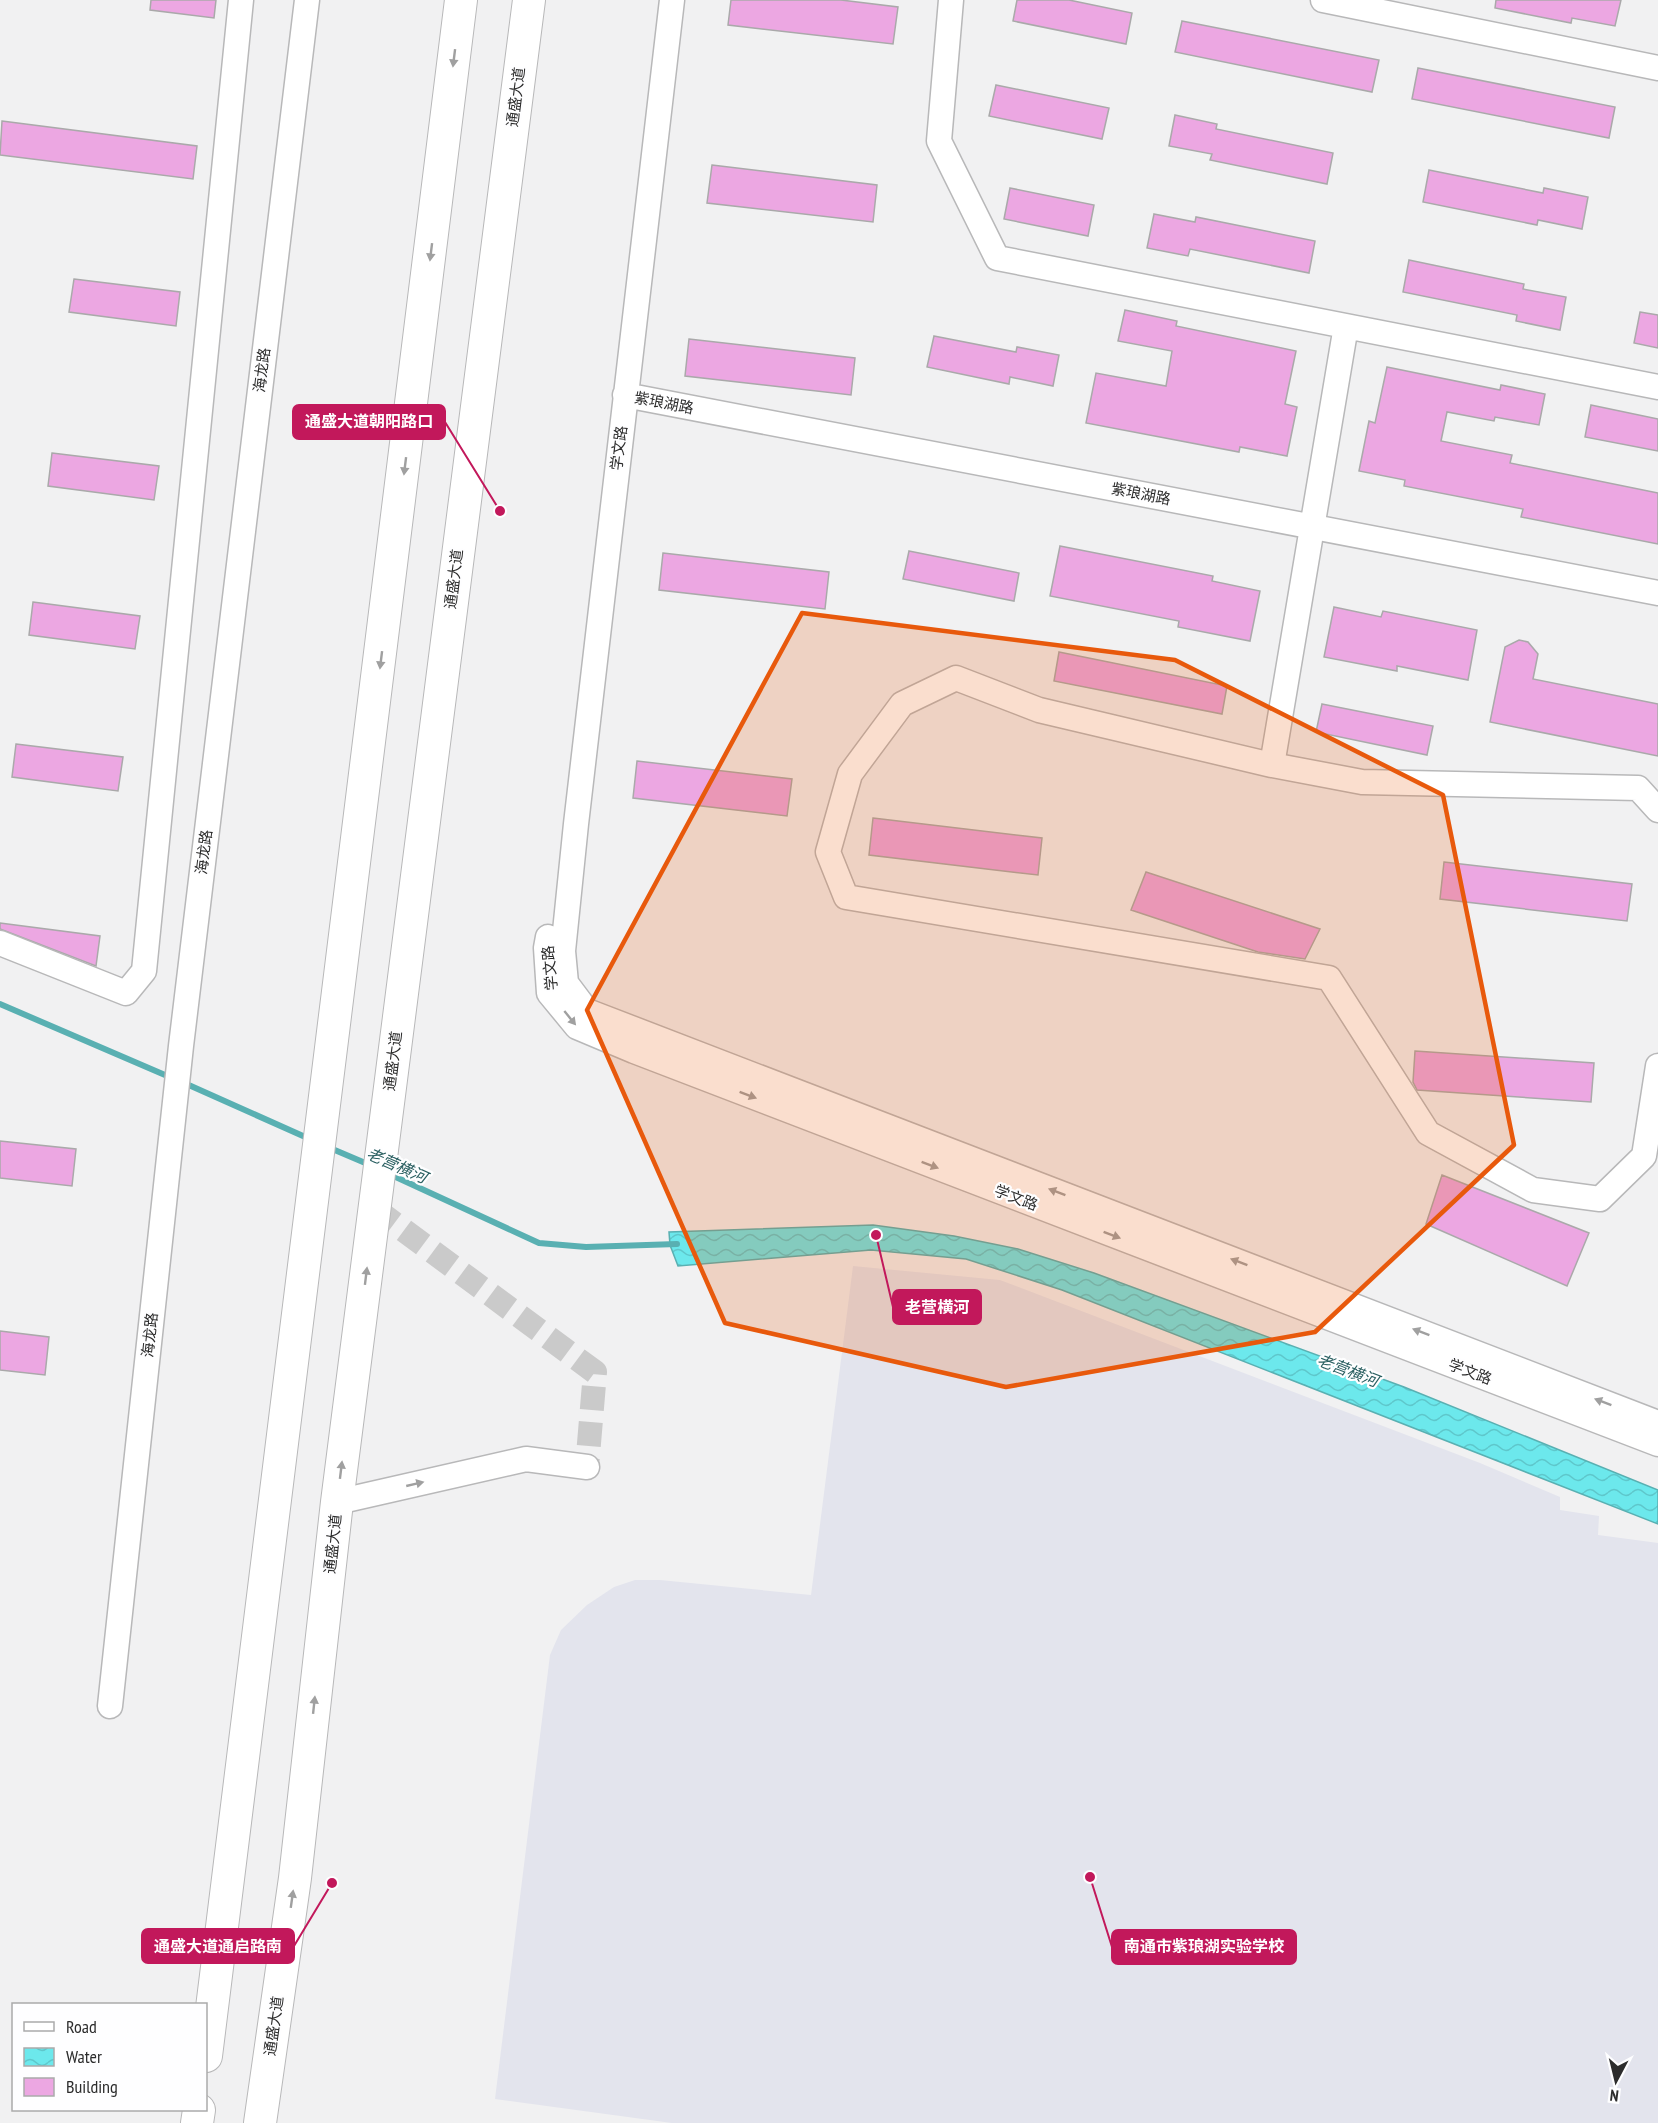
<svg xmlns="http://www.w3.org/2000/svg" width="1658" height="2123" font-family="'PT Sans Narrow','Noto Sans SC',sans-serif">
  <defs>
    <pattern id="water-waves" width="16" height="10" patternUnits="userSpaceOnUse" patternTransform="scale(1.5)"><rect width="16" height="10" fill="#6ce8ec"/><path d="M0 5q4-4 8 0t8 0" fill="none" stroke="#5ec7cb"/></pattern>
  </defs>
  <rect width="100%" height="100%" fill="#f1f1f2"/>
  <path fill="#e3e4ed" d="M853,1266L1000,1280L1480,1463L1560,1497V1510L1599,1516L1598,1535L1658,1543V2123H672L495,2099L550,1655L561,1630L587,1605L614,1587L635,1580H660L811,1595Z"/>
  <path fill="url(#water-waves)" stroke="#59b0b2" stroke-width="1.5" d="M873,1225L954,1236L1018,1249L1094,1273L1404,1387L1658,1490V1524L1062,1290L966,1259L871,1250L678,1266L670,1245L669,1232Z"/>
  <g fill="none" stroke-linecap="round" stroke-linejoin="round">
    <path stroke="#59b0b2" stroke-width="6" d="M0,1004L172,1078
      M182,1082L312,1140
      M330,1148L370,1165
      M387,1173L539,1243L586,1247L677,1244"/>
  </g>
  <path fill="#eca7e2" stroke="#aaa9aa" stroke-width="1.5" d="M151,0H216L214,18L150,10Z
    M731,0H841L898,7L893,44L728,25Z
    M1017,0H1069L1132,13L1126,44L1013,21Z
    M1496,0H1621L1615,26L1572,18L1571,23L1495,8Z
    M1182,21L1379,60L1372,92L1175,52Z
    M1418,68L1615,107L1609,138L1412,99Z
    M996,85L1109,108L1102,139L989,116Z
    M1175,115L1217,124L1216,129L1333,153L1327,184L1210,160L1212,154L1169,146Z
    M2,121L197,146L193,179L0,155Z
    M712,165L877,185L873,222L707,203Z
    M1429,170L1543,193L1544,188L1588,197L1582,229L1538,220L1537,225L1423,202Z
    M1010,188L1094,205L1088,236L1004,219Z
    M1154,214L1195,222L1196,217L1315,241L1309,273L1190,249L1188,256L1147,248Z
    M1409,260L1524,284L1523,289L1566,297L1560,330L1516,321L1517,315L1403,292Z
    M74,279L180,292L176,326L69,312Z
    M1125,310L1177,321L1176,326L1296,351L1285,404L1297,407L1287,456L1240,447L1239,452L1086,423L1096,373L1166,386L1172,351L1118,341Z
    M1640,312L1658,315V348L1634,343Z
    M934,336L1016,352L1017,347L1059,355L1053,386L1010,377L1009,384L927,367Z
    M689,339L855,358L851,395L685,376Z
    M1387,367L1500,390L1501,385L1545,394L1539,425L1495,417L1494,421L1447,412L1441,441L1512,455L1510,463L1658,493V544L1521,517L1523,509L1404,486L1405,480L1359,471L1369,421L1375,423Z
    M1591,405L1658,419V451L1585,437Z
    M52,453L159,466L154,500L48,486Z
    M1060,546L1213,576L1212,581L1260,591L1250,641L1178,627L1179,621L1050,596Z
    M909,551L1019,573L1014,601L903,579Z
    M663,553L829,572L825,609L659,590Z
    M33,602L140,616L135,649L29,635Z
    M1334,607L1381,617L1383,611L1477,630L1468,680L1397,666V671L1324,657Z
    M1519,640L1528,642L1538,654L1533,679L1658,704V756L1490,722L1505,647Z
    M1059,652L1227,686L1222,714L1054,681Z
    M1322,704L1433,726L1427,755L1316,732Z
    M16,744L123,757L118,791L12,777Z
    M637,761L792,779L787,816L633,798Z
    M873,818L1042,838L1038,875L869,855Z
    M1444,862L1632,884L1627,921L1440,899Z
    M1146,872L1320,929L1305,959L1258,952L1131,910Z
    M0,923L100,936L96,966L0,929Z
    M1415,1051L1594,1063L1591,1102L1417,1090L1413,1082Z
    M0,1141L76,1149L72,1186L0,1178Z
    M1442,1175L1589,1233L1567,1286L1426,1224Z
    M0,1331L49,1337L45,1375L0,1370Z"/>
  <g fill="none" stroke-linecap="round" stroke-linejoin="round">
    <path stroke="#cacaca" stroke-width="24" stroke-dasharray="24 12" stroke-linecap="butt" d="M375,1209L595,1372L587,1467"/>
    <g stroke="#b8b8b9" stroke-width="27">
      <path id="minor" d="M672,0L576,824L563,951L566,983L587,1011L1658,1423
        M951,0L939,141L997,258L1658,387
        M1323,0L1658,68
        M625,395L1658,593
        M1272,765L1346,326
        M1658,810L1638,788L1362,782L1272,765L1039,710L956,678L902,704L850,774L828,852L846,897L1329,978L1428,1133L1533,1190L1600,1199L1644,1156L1658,1066
        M548,937L546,948L549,993L577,1027L634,1051L1658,1444
        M0,943L126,993L144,971L241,0
        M337,1502L526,1459L587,1467
        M110,1706L181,1046L307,0"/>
    </g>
    <g stroke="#b8b8b9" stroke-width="34">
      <path id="major" d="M206,2056C291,1370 378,685 461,0
        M197,2123L199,2110
        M260,2123L295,1878L337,1502L529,0"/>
    </g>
    <use href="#minor" stroke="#fff" stroke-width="24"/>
    <use href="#major" stroke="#fff" stroke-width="32"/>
  </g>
  <defs><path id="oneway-solid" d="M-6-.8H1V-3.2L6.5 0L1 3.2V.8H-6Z" transform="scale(1.5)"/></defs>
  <g fill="#a0a0a0">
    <use href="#oneway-solid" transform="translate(454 58) rotate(97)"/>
    <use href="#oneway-solid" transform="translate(431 252) rotate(97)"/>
    <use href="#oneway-solid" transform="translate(405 466) rotate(97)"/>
    <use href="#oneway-solid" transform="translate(381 660) rotate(97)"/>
    <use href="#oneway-solid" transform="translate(570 1018) rotate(51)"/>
    <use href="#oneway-solid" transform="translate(748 1095) rotate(21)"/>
    <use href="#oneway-solid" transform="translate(930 1165) rotate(21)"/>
    <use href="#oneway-solid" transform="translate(1057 1192) rotate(-159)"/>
    <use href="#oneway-solid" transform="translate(1112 1235) rotate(21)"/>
    <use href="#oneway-solid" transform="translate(1239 1262) rotate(-159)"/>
    <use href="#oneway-solid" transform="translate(366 1276) rotate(-83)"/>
    <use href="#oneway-solid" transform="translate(1421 1332) rotate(-159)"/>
    <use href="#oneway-solid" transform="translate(1603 1402) rotate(-159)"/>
    <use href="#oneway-solid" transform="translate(341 1470) rotate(-83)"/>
    <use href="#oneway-solid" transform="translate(415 1484) rotate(-13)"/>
    <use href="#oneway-solid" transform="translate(314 1705) rotate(-84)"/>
    <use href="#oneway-solid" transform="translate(292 1899) rotate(-82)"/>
  </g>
  <path fill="#e8590c" fill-opacity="0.2" stroke="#e8590c" stroke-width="4.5" stroke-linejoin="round" d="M802,613L1175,660L1443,795L1514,1145L1315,1332L1006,1387L725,1323L587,1010Z"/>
  <g text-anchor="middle" stroke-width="4.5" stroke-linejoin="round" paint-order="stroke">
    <g font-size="15" fill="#2c2c2c" stroke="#fefeff">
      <text transform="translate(516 97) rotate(-83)" y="5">通盛大道</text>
      <text transform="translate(262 370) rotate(-83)" y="5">海龙路</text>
      <text transform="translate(664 403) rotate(11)" y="5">紫琅湖路</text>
      <text transform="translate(619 448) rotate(-83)" y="5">学文路</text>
      <text transform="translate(1141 494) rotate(11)" y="5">紫琅湖路</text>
      <text transform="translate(454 579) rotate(-83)" y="5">通盛大道</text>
      <text transform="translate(204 852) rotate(-83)" y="5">海龙路</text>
      <text transform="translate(550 968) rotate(-95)" y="5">学文路</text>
      <text transform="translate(393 1061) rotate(-83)" y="5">通盛大道</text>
      <text transform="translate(1016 1198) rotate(21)" y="5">学文路</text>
      <text transform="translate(150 1335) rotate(-84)" y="5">海龙路</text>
      <text transform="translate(1470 1372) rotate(21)" y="5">学文路</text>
      <text transform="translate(333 1544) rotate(-84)" y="5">通盛大道</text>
      <text transform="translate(274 2026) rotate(-82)" y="5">通盛大道</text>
    </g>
    <g font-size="16" font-style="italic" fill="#2b6062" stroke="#fefeff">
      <text transform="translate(397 1165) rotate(24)" y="6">老营横河</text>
      <text transform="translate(1348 1370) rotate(21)" y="6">老营横河</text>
    </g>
  </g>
  <path fill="none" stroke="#c2185b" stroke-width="2" d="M500 511L445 422M876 1235L893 1307M332 1883L294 1946M1090 1877L1112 1947"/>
  <g fill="#c2185b" stroke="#fefeff" stroke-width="2">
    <circle cx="500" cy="511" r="6"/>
    <circle cx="876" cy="1235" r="6"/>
    <circle cx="332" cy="1883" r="6"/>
    <circle cx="1090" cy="1877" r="6"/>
  </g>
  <g fill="#c2185b" stroke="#c2185b" stroke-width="2">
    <rect x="293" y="405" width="152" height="34" rx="6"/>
    <rect x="893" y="1290" width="88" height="34" rx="6"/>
    <rect x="142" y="1929" width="152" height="34" rx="6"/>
    <rect x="1112" y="1930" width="184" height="34" rx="6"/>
  </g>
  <g font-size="16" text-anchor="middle" font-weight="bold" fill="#fff">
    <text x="369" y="427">通盛大道朝阳路口</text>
    <text x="937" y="1313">老营横河</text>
    <text x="218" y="1952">通盛大道通启路南</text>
    <text x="1204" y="1952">南通市紫琅湖实验学校</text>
  </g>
  <rect x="12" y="2003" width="195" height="108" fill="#fefeff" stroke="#aaaaab" stroke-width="1.5"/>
  <rect x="24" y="2022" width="30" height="9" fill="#ffffff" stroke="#aaaaab" stroke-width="1.5"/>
  <text x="66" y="2033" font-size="18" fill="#2c2c2c">Road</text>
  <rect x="24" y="2048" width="30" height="18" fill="url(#water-waves)" stroke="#aaaaab" stroke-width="1.5"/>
  <text x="66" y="2063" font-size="18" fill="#2c2c2c">Water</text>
  <rect x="24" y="2078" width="30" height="18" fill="#eca7e2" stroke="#aaaaab" stroke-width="1.5"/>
  <text x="66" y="2093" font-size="18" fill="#2c2c2c">Building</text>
  <g transform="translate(1616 2081) rotate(187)" stroke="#fefeff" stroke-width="4.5" paint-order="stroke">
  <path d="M0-4.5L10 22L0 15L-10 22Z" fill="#2c2c2c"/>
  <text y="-9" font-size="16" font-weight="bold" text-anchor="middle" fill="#2c2c2c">N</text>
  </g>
</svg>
